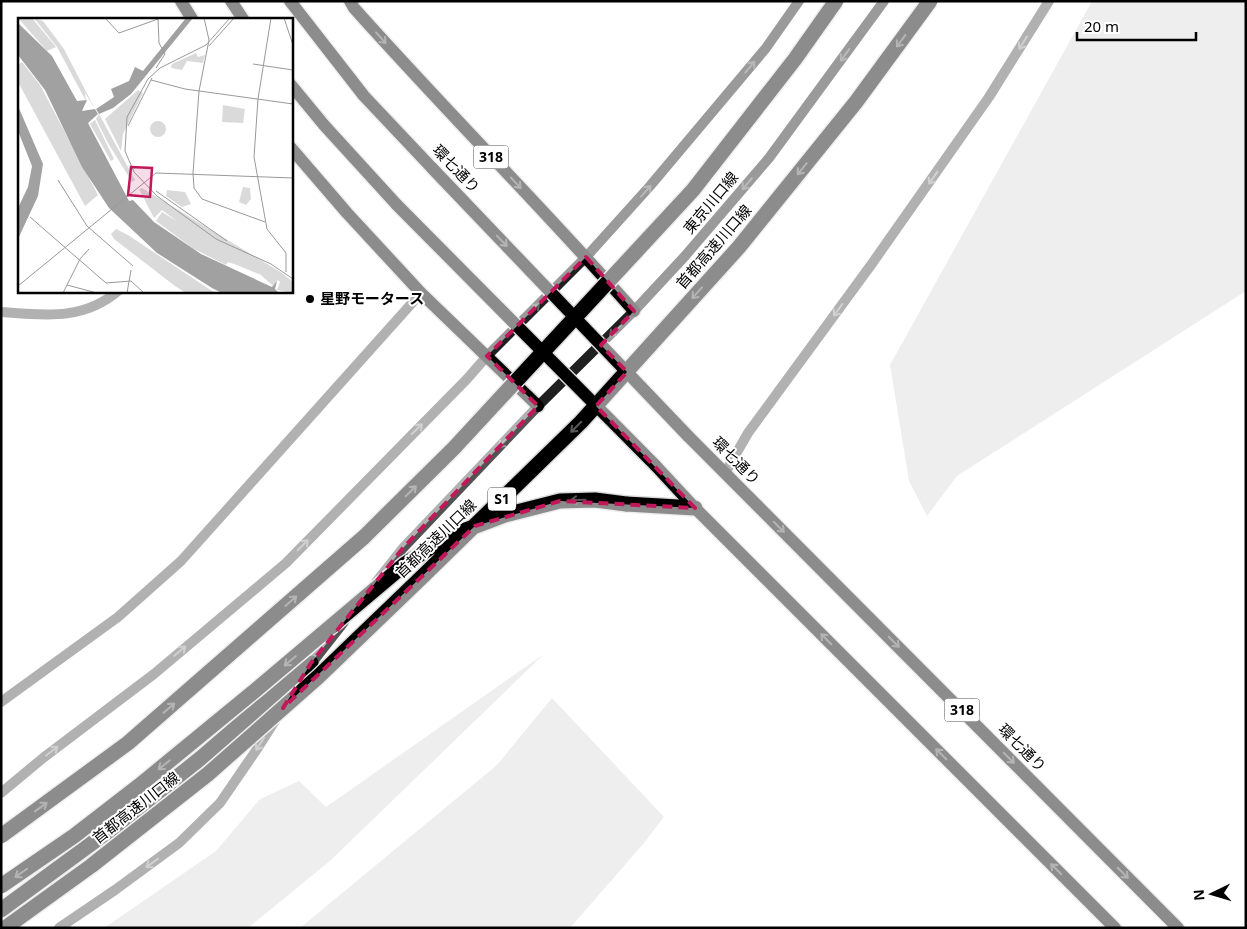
<svg xmlns="http://www.w3.org/2000/svg" width="1247" height="929" font-family="'Noto Sans','Noto Sans JP',sans-serif">
  <rect width="100%" height="100%" fill="#fff"/>
  <path fill="#dadada" d="M1092,1H1246V291L957,476L927,516L909,481L890,365Z
    M544,654L331,860L248,928H104L216,851L260,799L299,781L326,807Z
    M552,698L664,817L644,843L570,928H300L497,765Z"/>
  <g fill="none" stroke-linecap="round" stroke-linejoin="round">
    <g stroke="#dbdbdb" stroke-width="15">
      <path id="primary" d="M181,1L192,19
        M231,1L243,19
        M290,1L364,96L432,168
        M350,1L354,8C446,111 543,208 634,311
        M291,85L324,125L397,205
        M291,148L347,213L421,293L538,406
        M688,436L1178,928
        M655,465L695,508L1115,928"/>
    </g>
    <g stroke="#dbdbdb" stroke-width="18">
      <path id="motorway" d="M626,504L695,508
        M1,910L110,830L201,758L311,663"/>
    </g>
    <path stroke="#535353" stroke-width="10" d="M1,312C43,315 83,321 118,291
      M1,702L118,617L181,561L421,293"/>
    <path stroke="#535353" stroke-width="10" d="M725,473L748,433L871,265L989,97L1049,1
      M376,582L403,548L538,406
      M308,668L344,622
      M1,793L43,758L154,674L286,563L467,379L487,356
      M59,928L115,890L179,843L220,803L257,749L276,719"/>
    <path stroke="#202020" stroke-width="10" d="M487,356L586,257L650,186L766,48L799,1
      M538,406L634,311L685,256L769,158L884,1"/>
    <use href="#primary" stroke="#000" stroke-width="12"/>
    <use href="#motorway" stroke="#000" stroke-width="15"/>
    <g stroke="#dbdbdb" stroke-width="15" stroke-linecap="butt">
      <path id="primary-bridge" d="M432,168L688,436
        M397,205L655,465"/>
    </g>
    <g stroke="#dbdbdb" stroke-width="18" stroke-linecap="butt">
      <path id="motorway-bridge" d="M1,836L128,743L364,537L454,448L693,190L795,59L836,1
        M1,886L74,836L140,785L257,689L405,564L447,537L505,515L560,501L595,500L626,504
        M5,928L91,866L208,774L318,677L422,577L581,422L739,247L856,102L930,1"/>
    </g>
    <use href="#primary-bridge" stroke="#000" stroke-width="12"/>
    <use href="#motorway-bridge" stroke="#000" stroke-width="15"/>
  </g>
  <defs><path id="oneway-shaft" d="M-6 0H5M1.5-3L5.5 0L1.5 3" fill="none" stroke-width="1.6" stroke-linecap="round" stroke-linejoin="round" transform="scale(1.25)"/></defs>
  <g stroke="#595959">
    <use href="#oneway-shaft" transform="translate(381 38) rotate(48)"/>
    <use href="#oneway-shaft" transform="translate(901 41) rotate(126)"/>
    <use href="#oneway-shaft" transform="translate(802 169) rotate(129)"/>
    <use href="#oneway-shaft" transform="translate(516 183) rotate(47)"/>
    <use href="#oneway-shaft" transform="translate(502 241) rotate(46)"/>
    <use href="#oneway-shaft" transform="translate(697 293) rotate(132)"/>
    <use href="#oneway-shaft" transform="translate(576 427) rotate(135)"/>
    <use href="#oneway-shaft" transform="translate(411 491) rotate(-45)"/>
    <use href="#oneway-shaft" transform="translate(578 500) rotate(179)"/>
    <use href="#oneway-shaft" transform="translate(779 527) rotate(45)"/>
    <use href="#oneway-shaft" transform="translate(291 601) rotate(-41)"/>
    <use href="#oneway-shaft" transform="translate(826 639) rotate(-135)"/>
    <use href="#oneway-shaft" transform="translate(894 642) rotate(45)"/>
    <use href="#oneway-shaft" transform="translate(290 661) rotate(140)"/>
    <use href="#oneway-shaft" transform="translate(169 708) rotate(-41)"/>
    <use href="#oneway-shaft" transform="translate(941 754) rotate(-135)"/>
    <use href="#oneway-shaft" transform="translate(1009 758) rotate(45)"/>
    <use href="#oneway-shaft" transform="translate(164 765) rotate(141)"/>
    <use href="#oneway-shaft" transform="translate(41 807) rotate(-36)"/>
    <use href="#oneway-shaft" transform="translate(1056 869) rotate(-135)"/>
    <use href="#oneway-shaft" transform="translate(21 873) rotate(145)"/>
    <use href="#oneway-shaft" transform="translate(1123 873) rotate(45)"/>
  </g>
  <g stroke="#989898">
    <use href="#oneway-shaft" transform="translate(1023 43) rotate(122)"/>
    <use href="#oneway-shaft" transform="translate(933 178) rotate(125)"/>
    <use href="#oneway-shaft" transform="translate(838 310) rotate(126)"/>
    <use href="#oneway-shaft" transform="translate(417 429) rotate(-45)"/>
    <use href="#oneway-shaft" transform="translate(504 442) rotate(134)"/>
    <use href="#oneway-shaft" transform="translate(303 545) rotate(-45)"/>
    <use href="#oneway-shaft" transform="translate(180 651) rotate(-40)"/>
    <use href="#oneway-shaft" transform="translate(260 744) rotate(123)"/>
    <use href="#oneway-shaft" transform="translate(52 751) rotate(-37)"/>
    <use href="#oneway-shaft" transform="translate(152 863) rotate(144)"/>
  </g>
  <g stroke="#636363">
    <use href="#oneway-shaft" transform="translate(845 55) rotate(126)"/>
    <use href="#oneway-shaft" transform="translate(750 67) rotate(-50)"/>
    <use href="#oneway-shaft" transform="translate(747 184) rotate(130)"/>
    <use href="#oneway-shaft" transform="translate(646 191) rotate(-48)"/>
    <use href="#oneway-shaft" transform="translate(534 309) rotate(-45)"/>
    <use href="#oneway-shaft" transform="translate(615 331) rotate(135)"/>
  </g>
  <path d="M0 0H1247V929H0ZM586,257L634,311L601,345L627,372L596,406L695,508L560,501L475,526L283,708L311,663L403,548L538,406L487,356Z" fill="#fff" fill-opacity=".55" fill-rule="evenodd"/>
  <path fill="none" stroke="#c2185b" stroke-width="4" stroke-dasharray="10 6" stroke-linejoin="round" d="M586,257L634,311L601,345L627,372L596,406L695,508L560,501L475,526L283,708L311,663L403,548L538,406L487,356Z"/>
  <circle fill="#000" stroke="#fff" stroke-width="2" cx="310" cy="299" r="5"/>
  <g text-anchor="middle" stroke-width="4" stroke-linejoin="round" paint-order="stroke">
    <g fill="#fff" stroke="#4c4c4c" stroke-width="1">
      <rect x="473.5" y="145.5" width="35" height="23" rx="4"/>
      <rect x="488" y="487.5" width="28" height="23" rx="4"/>
      <rect x="944.5" y="698.5" width="35" height="23" rx="4"/>
    </g>
    <g font-size="14" font-weight="bold" fill="#000">
      <text x="491" y="162">318</text>
      <text x="502" y="504">S1</text>
      <text x="962" y="715">318</text>
    </g>
    <g font-size="15" fill="#000" stroke="#fff">
      <text transform="translate(456 169) rotate(46)" y="5">環七通り</text>
      <text transform="translate(711 203) rotate(-50)" y="5">東京川口線</text>
      <text transform="translate(714 247) rotate(-49)" y="5">首都高速川口線</text>
      <text transform="translate(736 461) rotate(45)" y="5">環七通り</text>
      <text transform="translate(436 539) rotate(-44)" y="5">首都高速川口線</text>
      <text transform="translate(1022 748) rotate(45)" y="5">環七通り</text>
      <text transform="translate(136 808) rotate(-38)" y="5">首都高速川口線</text>
    </g>
    <g font-size="15" font-weight="bold" fill="#000" stroke="#fff" text-anchor="start">
      <text x="320" y="304">星野モータース</text>
    </g>
  </g>
  <g transform="translate(18 18)">
    <rect width="275" height="275" fill="#fff"/>
    <path d="M0,0H14L38,29L29,33ZM16,0L25,3L46,31L77,91L67,75L68,83L39,29ZM178,35L180,39L187,37L185,45L169,43L164,52L153,50L154,46ZM4,44L22,67L80,177L67,188L0,64V47ZM120,72L125,75L105,116L103,133L87,101ZM205,87L227,91L225,105L204,104ZM81,96L117,162L114,164L90,125L78,101ZM77,102L96,141L93,143L72,106ZM132 111a8 8 0 1 1 16 0a8 8 0 1 1-16 0ZM225,169L232,170L233,181L228,187L221,184ZM124,170L264,255L275,264V275L259,272L262,264L260,262L255,268L243,257L219,247L210,244L208,247L176,231L138,203L144,194L160,204L144,192L136,200L121,171ZM149,172L167,174L173,186L164,189L148,178ZM98,211L110,217L197,275H168L157,268L96,221L93,216Z" fill="#dadada"/>
    <path d="M168,0H175L113,76L95,90L81,96L78,91L96,79L93,71L111,63L117,49L125,53ZM0,5L34,38L59,83L69,82L64,93L77,91L80,96L70,105L111,183L115,182L136,204L183,236L254,269L259,263L257,271L261,275H204L194,270L139,235L91,190L64,149L27,72L0,37ZM0,88L25,146L20,178L0,221V190L10,169L14,148L0,113Z" fill="#a1a1a1"/>
    <path fill="none" stroke="#999" stroke-width="1" d="M87,0L101,15L140,1M212,0L188,27L142,50L130,61L109,99L107,133L116,154L139,178L198,221L253,246L275,261M253,0L240,81L236,139L249,211L268,235V254M266,0L275,27M191,28L216,0M235,46L275,52M138,50L147,36L141,25L140,0M133,62L167,71L275,86M110,108L134,60M175,155L176,170L184,181L247,204M175,155L181,73L191,22L186,0M40,162L69,208L115,248M138,173L209,223M12,199L88,265L113,263L126,275M49,267L79,275M0,268L138,155L275,160M45,275L62,241L71,231M109,275L113,252"/>
    <path fill="#c2185b" fill-opacity="0.15" stroke="#c2185b" stroke-width="2.5" d="M113,149L134,150L132,179L110,177Z"/>
    <rect width="275" height="275" fill="none" stroke="#000" stroke-width="2.5"/>
  </g>
  <rect width="1247" height="929" fill="none" stroke="#000000" stroke-width="5"/>
  <g transform="translate(1212 894) rotate(265)" stroke="#ffffff" stroke-width="4" paint-order="stroke">
  <path d="M0-4L9 19L0 12L-9 19Z" fill="#000000"/>
  <text y="-8" font-size="14" font-weight="bold" text-anchor="middle" fill="#000000">N</text>
  </g>
  <path d="M1077 32v8h119v-8" fill="none" stroke="#000000" stroke-width="2.5"/>
  <text x="1084" y="32" font-size="15" fill="#000000" stroke="#ffffff" stroke-width="4" paint-order="stroke">20 m</text>
</svg>
